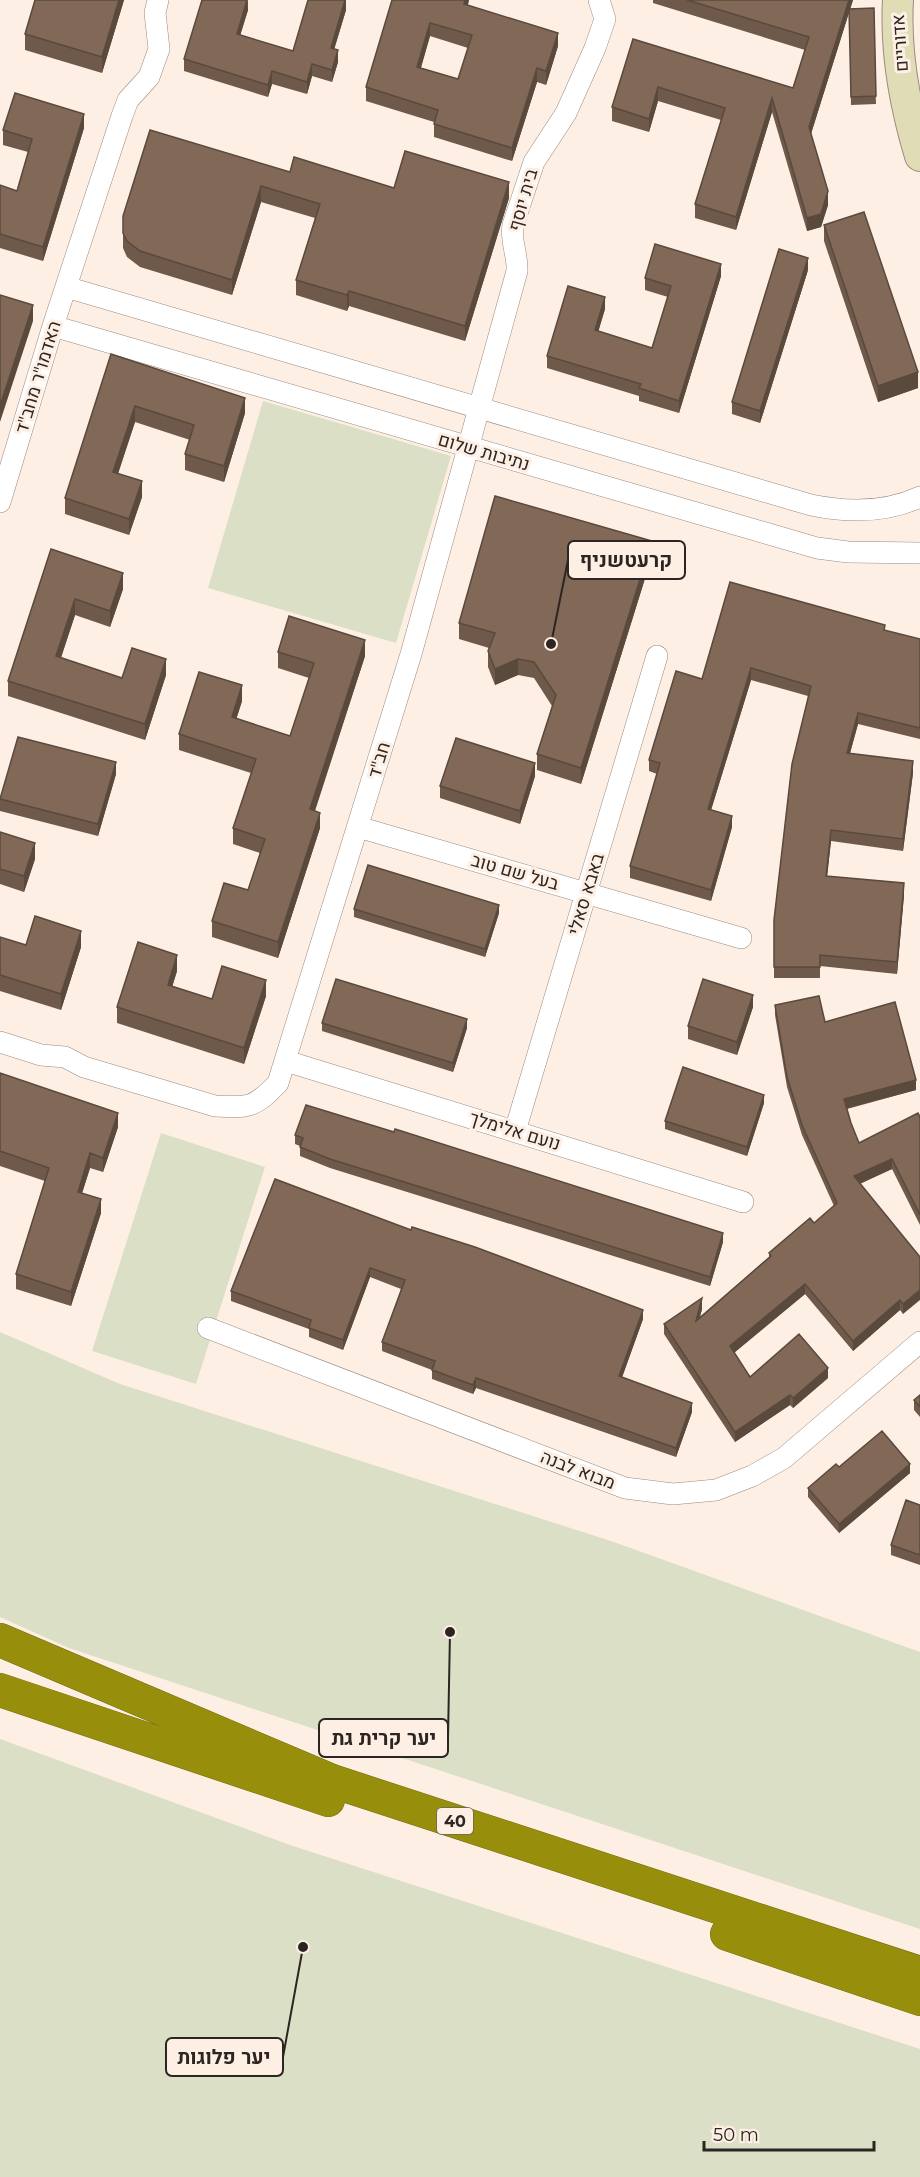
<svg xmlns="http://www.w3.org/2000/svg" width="920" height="2177" font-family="Montserrat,Heebo,sans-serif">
  <rect width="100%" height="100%" fill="#feefe5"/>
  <path fill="#dadfc5" d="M263,401L451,456L396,643L208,588Z
    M161,1133L265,1167L196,1384L92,1351Z
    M0,1332L120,1384L611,1541L920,1652V1929L69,1648L0,1617Z
    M0,1739L290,1845L920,2049V2177H0Z"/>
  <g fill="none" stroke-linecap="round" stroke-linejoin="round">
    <g stroke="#9b8a7e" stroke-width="22">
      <path id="street" d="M66,287L811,505C849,513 885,513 920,497
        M53,326L817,548L848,552L920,553
        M0,502L53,326L122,116L128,100L149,77L159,49L155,13L158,0
        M358,827L741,938
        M0,1042L41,1055L65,1057L84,1067L215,1106C249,1108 254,1108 278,1083L411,654L517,271C518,255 510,241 513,225L534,162L566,113L595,48L605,19L599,0
        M286,1061L743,1202
        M515,1131L657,656
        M208,1328L625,1488L673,1494L716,1490L752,1476L784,1458L920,1342"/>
    </g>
    <g stroke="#9b8a7e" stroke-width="32">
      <path id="secondary" d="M898,0C895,52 905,106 920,156"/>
    </g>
    <g stroke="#726a13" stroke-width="34">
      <path id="highway" d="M0,1640L332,1781L920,1973
        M0,1690L328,1800
        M727,1934L920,1999"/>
    </g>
    <use href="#street" stroke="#fff" stroke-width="21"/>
    <use href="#secondary" stroke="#e0ddb6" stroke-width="30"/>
    <use href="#highway" stroke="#978f0c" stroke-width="33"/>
  </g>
  <path fill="#6f594b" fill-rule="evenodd" d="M35,0H124L102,73L25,50V34Z
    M248,0V10L240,35L293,51L346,0V10L334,49L338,62L332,82L312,76L307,94L272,84L268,97L184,71V59Z
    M392,0H469L468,5L558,46L546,85L537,82L512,161L434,137V122L366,101V87ZM430,36L468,48L458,79L421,68Z
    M653,0H853L850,9L874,8L876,104L851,105L849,12L811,134L828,205L821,227L807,231L772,112L736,230L695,218V204L721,120L658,101L649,132L612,121V107L633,39L793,88L805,50L653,3Z
    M84,128L43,261L0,248V185L17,191L28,152L3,145V130Z
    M290,172L394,188L509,198L465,341L349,306L347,311L296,295V280L315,218L261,202L232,295L140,267L127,257L123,248V216Z
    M824,225L918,388L878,402L824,241Z
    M808,270L760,423L732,414V402Z
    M721,276L679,413L639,401V396L547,368V356L605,309L598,331L652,348L668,297L645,290V278Z
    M111,354L245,413L224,482L185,470V454L190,440L135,422L118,474L142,497L129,535L65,514V498Z
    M51,549L123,589L110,627L75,615L61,658L122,678L166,675L145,740L8,696V681Z
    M652,556L581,784L537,770V754L552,706L534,678L518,675L495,685L488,667V651L489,648L459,639V623Z
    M885,631L920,639V739L858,724L850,753L913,773L903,851L831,841L827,876L904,895L897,974L820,966V978H774V920L808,696L751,680L711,810L732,827L711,901L630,878V866L657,774L649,771V760L702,679Z
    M278,652L365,656L315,811L320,828L278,958L212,937V921L248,890L260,853L233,844V828L251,773L179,750V734L242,701L236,719L290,736L309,678L278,668Z
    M116,774L98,836L0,811V799Z
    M535,776L520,824L440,798V786Z
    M0,832L35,859L24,892L0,884Z
    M354,909L499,913L485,957L354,917Z
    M0,937L26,945L81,947L61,1010L0,991Z
    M177,971L172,986L212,999L266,996L244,1064L117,1023V1007Z
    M775,1005L825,1022L916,1090L847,1109L851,1123L859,1143L920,1117V1225L892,1169L860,1184L920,1257L903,1314L900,1310L853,1351L805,1294L734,1353L750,1377L828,1378L793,1408L790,1405L735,1442L664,1334V1324L702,1309L700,1317L769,1257V1253L814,1223L834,1206L802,1135L787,1087L775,1015Z
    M753,1007L737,1055L688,1039V1026Z
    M322,1023L467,1028L453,1072L322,1031Z
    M0,1073L118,1127L103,1172L90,1168L82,1193L101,1213L71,1306L16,1289V1274L45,1181L0,1166Z
    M764,1103L747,1156L665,1129V1121Z
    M295,1135L723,1242L710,1286L330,1168L300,1156V1146L295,1144Z
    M275,1179L643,1319L622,1377L692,1412L676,1457L476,1388L473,1394L432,1379V1370L382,1351V1342L401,1289L370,1277L343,1350L309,1337V1329L231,1301V1291Z
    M920,1395V1417L914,1410V1400Z
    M839,1467L910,1473L839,1533L808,1497V1488Z
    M920,1505V1565L891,1555V1545Z"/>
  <path fill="#5a493d" d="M119,0H124L102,73V57Z
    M247,0L248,10L237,46V34Z
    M345,0H346V10L331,60V48Z
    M465,0H469L464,17V4Z
    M849,0H853L809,140V127Z
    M430,23V36L417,80V67Z
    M558,33V46L546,85V71Z
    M338,50V62L332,82V70Z
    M312,64V76L307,94V82Z
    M537,68V82L512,161V148Z
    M272,71V84L268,97V85Z
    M658,87V101L649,132V119Z
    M772,98V112L736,230V217Z
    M84,114V128L43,261V247Z
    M509,182V198L465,341V326Z
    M261,186V202L232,295V280Z
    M828,191V205L821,227L807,231V218Z
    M808,258V270L760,423V411Z
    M721,264V276L679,413V401Z
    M349,291V306L347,311V295Z
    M605,297V309L595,343V330Z
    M33,305V321L0,422V406Z
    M918,372V388L878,402V386Z
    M245,398V413L224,482V466Z
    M135,406V422L113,488V472Z
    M142,481V497L129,535V519Z
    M652,541V556L581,784V768Z
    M123,573V589L110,627V611Z
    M75,599V615L56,672V656Z
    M365,640V656L310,825V809Z
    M166,659V675L145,740V724Z
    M518,659V675L495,685V669Z
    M751,668V680L708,820V809Z
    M242,685V701L232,733V717Z
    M858,713V724L847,764V753Z
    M913,761V773L903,851V839Z
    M116,762V774L98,836V824Z
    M535,763V776L520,824V811Z
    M320,813V828L278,958V942Z
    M732,816V827L711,901V890Z
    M831,830V841L826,887V876Z
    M35,843V859L24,892V876Z
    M904,883V895L897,974V962Z
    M499,905V913L485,957V949Z
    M81,931V947L61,1010V994Z
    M177,955V971L168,1001V985Z
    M266,980V996L244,1064V1048Z
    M753,995V1007L737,1055V1042Z
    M467,1019V1028L453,1072V1063Z
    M916,1080V1090L844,1109V1099Z
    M764,1095V1103L747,1156V1147Z
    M118,1113V1127L103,1172V1158Z
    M90,1153V1168L78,1206V1192Z
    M892,1159V1169L854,1186V1176Z
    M101,1199V1213L71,1306V1292Z
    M723,1233V1242L710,1286V1277Z
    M370,1268V1277L343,1350V1340Z
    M805,1284V1294L730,1356V1346Z
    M920,1290V1300L903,1314V1304Z
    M702,1298V1309L696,1331V1321Z
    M900,1300V1310L853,1351V1341Z
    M643,1310V1319L619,1386V1376Z
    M828,1368V1378L793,1408V1398Z
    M476,1378V1388L473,1394V1385Z
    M790,1395V1405L735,1442V1432Z
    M692,1403V1412L676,1457V1448Z
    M910,1464V1473L839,1533V1524Z"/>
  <path fill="#816857" stroke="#5a493d" stroke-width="1.5" fill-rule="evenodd" d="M35,0H119L102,57L25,34Z
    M202,0H247L237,34L293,51L308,0H345L331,48L338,50L332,70L312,64L307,82L272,71L268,85L184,59Z
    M392,0H465L464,4L558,33L546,71L537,68L512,148L434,124L438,110L366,87ZM430,23L472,35L458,79L417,67Z
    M687,0H849L809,127L828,191L821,214L807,218L772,98L736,217L695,204L725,108L658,87L649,119L612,107L633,39L793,88L809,37Z
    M874,8L876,96L851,97L849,9Z
    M15,93L84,114L43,247L0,234V185L17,191L32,139L3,130Z
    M150,130L290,172L294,157L394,188L405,151L509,182L465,326L349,291L347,295L296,280L320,204L261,186L232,280L140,251L127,241L123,233V216Z
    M864,212L918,372L878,386L824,225Z
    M655,244L721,264L679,401L639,388L641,384L547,356L568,286L605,297L595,330L652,348L671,286L645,278Z
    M779,249L808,258L760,411L732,402Z
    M0,295L33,305L0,406Z
    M111,354L245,398L224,466L185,454L194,425L135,406L113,472L142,481L129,519L65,498Z
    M495,496L652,541L581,768L537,754L556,695L534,662L518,659L495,669L488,651L495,633L459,623Z
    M51,549L123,573L110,611L75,599L56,656L122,678L132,648L166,659L145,724L8,681Z
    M730,582L885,625L884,630L920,639V728L858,713L847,753L913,761L903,839L831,830L826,876L904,883L897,962L820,955V967H774V920L792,764L811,686L751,668L708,809L732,816L711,890L630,866L660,763L649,760L676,671L702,679Z
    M289,616L365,640L310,809L320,813L278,942L212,921L224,883L248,890L265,839L233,828L256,759L179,734L199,672L242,685L232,717L290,736L314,663L278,652Z
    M18,737L116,762L98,824L0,799Z
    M456,738L535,763L520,811L440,786Z
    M0,832L35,843L24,876L0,869Z
    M368,865L499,905L485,949L354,909Z
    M35,916L81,931L61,994L0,975V937L26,945Z
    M138,942L177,955L168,985L212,999L222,966L266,980L244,1048L117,1007Z
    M336,979L467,1019L453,1063L322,1023Z
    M703,979L753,995L737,1042L688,1026Z
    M819,996L825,1022L895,1002L916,1080L844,1099L851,1123L859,1143L918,1113L920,1117V1215L892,1159L854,1176L920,1257V1290L903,1304L900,1300L853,1341L805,1284L730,1346L750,1377L799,1334L828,1368L793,1398L790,1395L735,1432L664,1324L702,1298L696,1321L771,1256L769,1253L810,1218L814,1223L837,1203L802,1125L787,1077L775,1005Z
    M683,1067L764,1095L747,1147L665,1121Z
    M0,1073L118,1113L103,1158L90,1153L78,1192L101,1199L71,1292L16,1274L49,1168L0,1151Z
    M306,1105L394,1132L395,1129L723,1233L710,1277L330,1159L300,1147L303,1138L295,1135Z
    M275,1179L411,1230L412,1227L475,1247L643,1310L619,1376L692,1403L676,1448L476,1378L473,1385L432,1370L435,1361L382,1342L405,1280L370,1268L343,1340L309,1328L311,1320L231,1291Z
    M920,1395V1407L914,1400Z
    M882,1431L910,1464L839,1524L808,1488L836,1464L839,1467Z
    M906,1500L920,1505V1555L891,1545Z"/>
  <g text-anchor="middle" stroke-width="6" stroke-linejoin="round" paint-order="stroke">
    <rect fill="#feefe5" stroke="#6b625c" stroke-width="1.5" x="437" y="1808" width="36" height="26" rx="4.5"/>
    <g font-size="16" font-weight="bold" fill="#2c2521">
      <text x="455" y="1827">40</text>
    </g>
    <g font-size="18" fill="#2c2521" stroke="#feefe5">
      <text transform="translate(900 43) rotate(-94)" y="6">אדוריים</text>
      <text transform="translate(523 200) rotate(-74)" y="6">בית יוסף</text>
      <text transform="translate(38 377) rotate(-73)" y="6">האדמו"ר מחב"ד</text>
      <text transform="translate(484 452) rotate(16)" y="6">נתיבות שלום</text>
      <text transform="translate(379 760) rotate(-73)" y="6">חב"ד</text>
      <text transform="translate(515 872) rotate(16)" y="6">בעל שם טוב</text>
      <text transform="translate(586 894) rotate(-73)" y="6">באבא סאלי</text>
      <text transform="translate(515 1131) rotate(17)" y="6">נועם אלימלך</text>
      <text transform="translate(578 1470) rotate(21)" y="6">מבוא לבנה</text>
    </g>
  </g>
  <path fill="none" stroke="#2c2521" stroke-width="2" d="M551 644L568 560M450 1632L448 1738M303 1947L283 2057"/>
  <g fill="#2c2521" stroke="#feefe5" stroke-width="2">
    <circle cx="551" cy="644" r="6"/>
    <circle cx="450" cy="1632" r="6"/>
    <circle cx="303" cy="1947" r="6"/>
  </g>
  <g fill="#feefe5" stroke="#2c2521" stroke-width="2">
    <rect x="568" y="541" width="117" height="38" rx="6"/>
    <rect x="319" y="1719" width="129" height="38" rx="6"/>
    <rect x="166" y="2038" width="117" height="38" rx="6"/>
  </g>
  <g font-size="20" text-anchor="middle" font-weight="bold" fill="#2c2521">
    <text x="626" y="567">קרעטשניף</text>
    <text x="384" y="1745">יער קרית גת</text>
    <text x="224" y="2064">יער פלוגות</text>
  </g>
  <path d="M704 2141v9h170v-9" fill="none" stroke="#2c2521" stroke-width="3"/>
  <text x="713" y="2141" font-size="18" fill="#2c2521" stroke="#feefe5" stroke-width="4.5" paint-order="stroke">50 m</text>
</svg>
